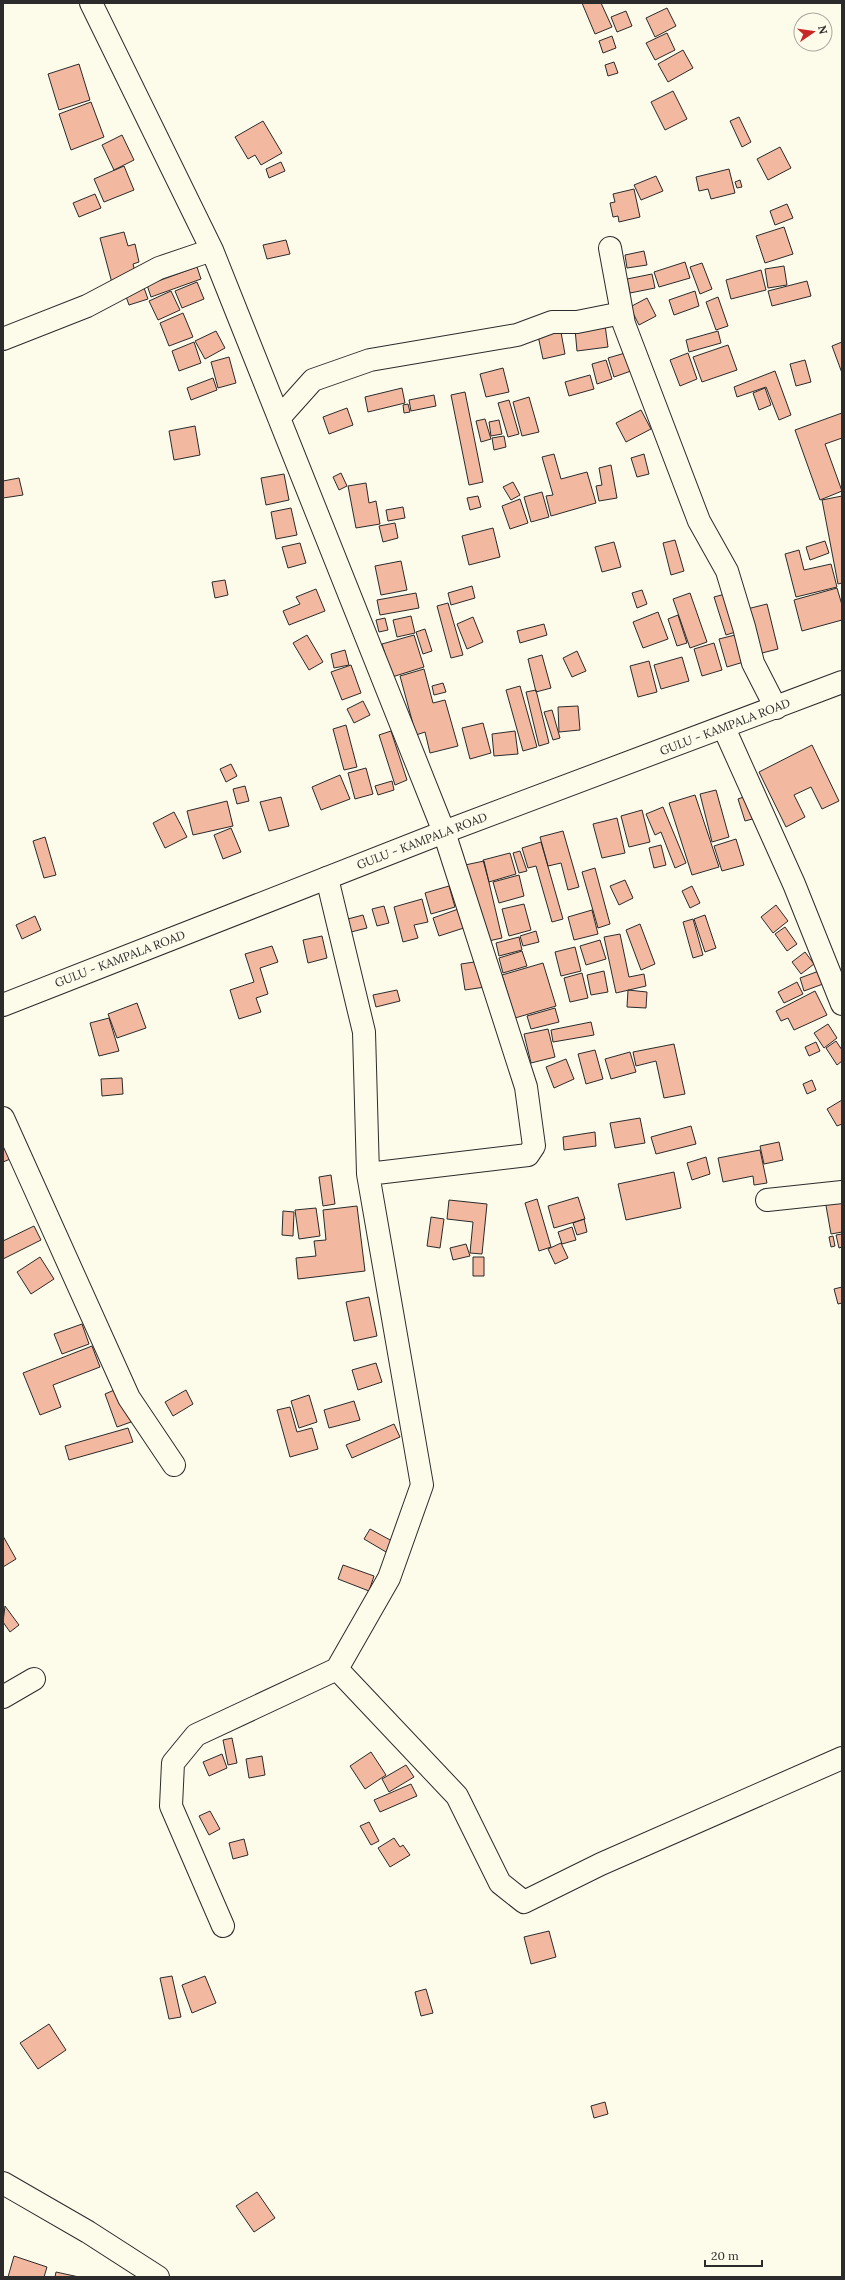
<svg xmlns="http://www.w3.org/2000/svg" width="845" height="2280" font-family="Lora,serif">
  <rect width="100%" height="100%" fill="#fdfbea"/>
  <path fill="#f2b8a0" stroke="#2b2b2b" d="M582,3H601L612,27L595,34Z
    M667,8L676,26L655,37L646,18Z
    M626,11L632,26L617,32L611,17Z
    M667,33L675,50L655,60L646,43Z
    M612,36L616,48L603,53L599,41Z
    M683,50L693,68L668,82L658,64Z
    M614,62L618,73L608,76L605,65Z
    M79,64L90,100L59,110L48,74Z
    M673,91L687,119L665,130L651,102Z
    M91,102L104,137L71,150L59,114Z
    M739,117L751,142L742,147L730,121Z
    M263,121L282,153L261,165L255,155L248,159L235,137Z
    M122,135L134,160L114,170L102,145Z
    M780,147L791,168L768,180L757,159Z
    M281,162L285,171L269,178L266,169Z
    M124,166L134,190L104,202L94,179Z
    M729,169L735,193L711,199L708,189L699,191L696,177Z
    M656,176L663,191L641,200L634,185Z
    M740,180L742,187L737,188L735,182Z
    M634,189L640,217L619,222L618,216L613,217L610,203L615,202L613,194Z
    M95,194L101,208L79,217L73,203Z
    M787,204L793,218L775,225L770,211Z
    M784,227L793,254L765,263L756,236Z
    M124,232L128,246L135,244L139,262L133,264L136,276L112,283L100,238Z
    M286,240L290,254L267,259L263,245Z
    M644,251L647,265L627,268L625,255Z
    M685,262L690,278L659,287L654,272Z
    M702,263L712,289L700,294L690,267Z
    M784,266L787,285L768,288L765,269Z
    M197,267L201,279L151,297L147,285Z
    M761,270L766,290L731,299L726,280Z
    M652,274L655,288L630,293L627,279Z
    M807,281L811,296L772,306L768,291Z
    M197,282L204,299L182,308L175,291Z
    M143,285L148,299L129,305L124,291Z
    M171,291L180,310L158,320L149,301Z
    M695,291L699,306L674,315L669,300Z
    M718,297L728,326L716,330L706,302Z
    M647,298L656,316L639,325L630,307Z
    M183,313L193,337L169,346L160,323Z
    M605,325L608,347L577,351L575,329Z
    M560,327L565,354L543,359L537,331Z
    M216,331L225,348L205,359L195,341Z
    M718,331L721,343L689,352L686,340Z
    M194,342L201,363L179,371L172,351Z
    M842,342V373L832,346Z
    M728,345L737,370L702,382L693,357Z
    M625,353L631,371L614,377L608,358Z
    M688,353L697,379L680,386L670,360Z
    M229,357L236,383L218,388L211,362Z
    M606,360L612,379L597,384L592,364Z
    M805,360L811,382L796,386L790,364Z
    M503,368L509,392L486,397L480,374Z
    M775,371L791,415L779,420L766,387L737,397L734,387Z
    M590,375L594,389L569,396L565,382Z
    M213,378L217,390L191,400L187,388Z
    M402,388L405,403L368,412L365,397Z
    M765,388L771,405L759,410L753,393Z
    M465,392L483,482L469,485L451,395Z
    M434,395L436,406L411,411L409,400Z
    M529,397L539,432L522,436L513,402Z
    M509,400L519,434L508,437L498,403Z
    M408,404L410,412L404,413L403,405Z
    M347,408L353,425L329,434L323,417Z
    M641,410L651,429L626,442L616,423Z
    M842,413V438L825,444L842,491L820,500L795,430Z
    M485,419L491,439L481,442L476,421Z
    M499,420L502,434L491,436L489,422Z
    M195,426L200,455L174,460L169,431Z
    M504,436L506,447L494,450L492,438Z
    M554,454L561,479L587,472L596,503L551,516L546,496L553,495L542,457Z
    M644,454L649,474L637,477L631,458Z
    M611,465L617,498L599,501L596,486L602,485L599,468Z
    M341,473L347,486L339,490L333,477Z
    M284,474L289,500L266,505L261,478Z
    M19,478L23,495L3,498V481Z
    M513,482L520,495L511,500L503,487Z
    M366,483L369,503L376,501L380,524L356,528L348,486Z
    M542,492L549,517L531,522L524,497Z
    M478,496L481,507L470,510L467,498Z
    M842,496V583L838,584L822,500Z
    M520,499L528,523L510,529L502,506Z
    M403,507L405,518L388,521L386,510Z
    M291,508L297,535L276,539L271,512Z
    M395,523L398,538L383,542L379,526Z
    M493,528L500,557L469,565L462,536Z
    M675,540L684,571L671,575L663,543Z
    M825,541L829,553L810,560L806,547Z
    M614,542L621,567L602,572L595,547Z
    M300,543L306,563L288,568L282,547Z
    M799,550L804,570L831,564L837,587L796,597L785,554Z
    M401,561L407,590L381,595L375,566Z
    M225,580L228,595L215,598L212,582Z
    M472,586L475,598L451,605L448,593Z
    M837,588L842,605V620L802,631L794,600Z
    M316,589L325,611L289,625L283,611L300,604L296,597Z
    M642,590L647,604L637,608L632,593Z
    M416,593L419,608L380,615L377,600Z
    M690,593L707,642L690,648L673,599Z
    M729,593L742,630L726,635L714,597Z
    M448,603L463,655L451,658L437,606Z
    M767,604L778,649L754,655L743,610Z
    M658,612L668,639L643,648L633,622Z
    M678,615L687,643L677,646L668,619Z
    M411,616L415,633L397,637L393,620Z
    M473,617L483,642L467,649L457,624Z
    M385,618L388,630L379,632L376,620Z
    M544,624L547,635L520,643L517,631Z
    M425,629L432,651L423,654L416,632Z
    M739,634L747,661L727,667L719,639Z
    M307,635L323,662L309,670L293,643Z
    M414,635L424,667L392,677L382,644Z
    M714,643L722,670L702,676L694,649Z
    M345,650L349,665L334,668L331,654Z
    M577,651L586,671L572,677L563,658Z
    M542,655L551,688L536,692L528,659Z
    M682,657L689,681L661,689L654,665Z
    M649,661L657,692L638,697L630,666Z
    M351,665L361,693L342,700L331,672Z
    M424,669L433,703L445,700L458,746L430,753L425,732L416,735L400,676Z
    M443,683L446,692L434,695L432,686Z
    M520,686L537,747L523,751L506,690Z
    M536,690L549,743L539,746L526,692Z
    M363,701L370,715L354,723L347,709Z
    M578,706L580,730L559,732L558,707Z
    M552,710L560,738L553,740L544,712Z
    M483,723L491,753L470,759L462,728Z
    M346,725L357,767L344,770L333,729Z
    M391,731L407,780L395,785L379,735Z
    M515,731L518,754L494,756L492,734Z
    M812,745L839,801L822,809L811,787L794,795L805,817L786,827L759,772Z
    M231,764L237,776L226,782L220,769Z
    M366,768L373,794L355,799L348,773Z
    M340,775L350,799L321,810L312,787Z
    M392,781L394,790L378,795L375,786Z
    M245,786L249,801L237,804L233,789Z
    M716,790L729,837L712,842L700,794Z
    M695,795L719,867L692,875L669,803Z
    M749,795L756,818L745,821L738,799Z
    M281,797L289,826L269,831L260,802Z
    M227,801L233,826L193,835L187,811Z
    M663,807L686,863L675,868L661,832L655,835L646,814Z
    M642,810L650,842L629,847L621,816Z
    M174,812L187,837L165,848L153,823Z
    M617,818L625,853L602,858L593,824Z
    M231,828L241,852L223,859L214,835Z
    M563,831L579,887L568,890L561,863L548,866L540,837Z
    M45,837L56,875L44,878L33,841Z
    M736,839L744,865L722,871L714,846Z
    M541,842L563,919L552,922L536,866L528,868L522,848Z
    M661,845L666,865L654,868L649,848Z
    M520,851L527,871L519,873L513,853Z
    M510,853L516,874L489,882L483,860Z
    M484,861L502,938L484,942L465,865Z
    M595,868L610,924L598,928L582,872Z
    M519,875L524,896L499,903L493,882Z
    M625,880L633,898L619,905L610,886Z
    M449,886L455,907L431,914L425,893Z
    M692,886L700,903L690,908L682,891Z
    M422,899L428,922L414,925L418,938L403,942L394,907Z
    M524,904L531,930L509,936L502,909Z
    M776,905L788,921L773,933L761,917Z
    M384,906L389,923L377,926L372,909Z
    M464,907L470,926L439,936L433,918Z
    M592,910L598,934L574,940L568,917Z
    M363,915L367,928L347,933L344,920Z
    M705,915L716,948L705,952L694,919Z
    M35,916L41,930L22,939L16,925Z
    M693,919L703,955L693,958L683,922Z
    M640,924L655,964L641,970L626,930Z
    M785,927L797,944L787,951L775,934Z
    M536,931L539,942L523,946L520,936Z
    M620,934L629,977L644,974L646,986L616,993L604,937Z
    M322,936L327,958L308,963L303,940Z
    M519,937L522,950L499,956L496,943Z
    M600,940L606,959L586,965L580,946Z
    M272,946L278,962L260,968L268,994L256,998L261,1012L239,1019L230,990L254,982L245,954Z
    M575,947L581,971L561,976L555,952Z
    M522,951L527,966L503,973L499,958Z
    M805,952L814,964L801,974L792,962Z
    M481,961L485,987L465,990L461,964Z
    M543,963L556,1006L515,1018L502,975Z
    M604,971L608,992L591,995L587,975Z
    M819,971L823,984L804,991L800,978Z
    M582,973L588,998L570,1002L564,978Z
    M797,982L803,994L784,1003L778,992Z
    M397,990L400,1001L376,1007L373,995Z
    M628,990L647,992L646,1008L627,1007Z
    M815,991L827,1015L794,1030L788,1018L781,1021L776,1011Z
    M137,1003L146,1028L117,1038L108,1014Z
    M555,1008L559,1022L531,1029L527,1016Z
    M109,1018L119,1051L99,1056L90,1023Z
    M591,1022L594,1035L553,1042L551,1030Z
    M828,1024L837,1038L824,1048L814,1033Z
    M548,1029L555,1057L531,1063L524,1034Z
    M836,1041L842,1050V1061L837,1065L826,1048Z
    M816,1042L820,1051L809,1056L805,1047Z
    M674,1044L685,1094L664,1098L656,1061L636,1066L633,1052Z
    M595,1050L603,1079L586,1084L578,1054Z
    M630,1052L636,1072L611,1079L605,1059Z
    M566,1059L574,1079L554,1088L546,1067Z
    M122,1078L123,1094L102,1096L101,1079Z
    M812,1080L816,1090L807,1094L803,1084Z
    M842,1100V1124L837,1126L827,1109Z
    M640,1118L645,1143L615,1148L610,1123Z
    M691,1126L696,1144L656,1154L651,1137Z
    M595,1132L596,1146L564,1150L563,1137Z
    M779,1142L783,1160L764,1164L760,1146Z
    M3,1143L15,1157L3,1162Z
    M760,1150L767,1183L754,1185L753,1176L723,1182L718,1158Z
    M706,1157L710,1174L692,1180L687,1163Z
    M674,1172L681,1208L626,1220L618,1184Z
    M331,1175L335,1204L323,1206L319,1177Z
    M842,1196V1232L831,1234L825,1200Z
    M578,1197L585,1219L554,1228L548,1206Z
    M537,1199L551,1247L539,1251L525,1203Z
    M449,1200L487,1204L482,1254L470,1253L473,1222L447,1219Z
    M357,1206L365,1271L298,1279L296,1258L316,1256L314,1241L326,1240L323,1210Z
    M316,1208L320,1236L299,1239L295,1210Z
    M283,1211L294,1212L293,1236L282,1235Z
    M431,1217L444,1219L440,1248L427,1246Z
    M584,1219L587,1232L577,1235L573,1223Z
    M34,1226L41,1240L3,1259V1241Z
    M572,1227L576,1240L562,1244L558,1232Z
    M842,1234V1247L839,1248L836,1235Z
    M833,1236L835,1246L831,1247L829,1237Z
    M561,1243L568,1258L555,1264L548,1249Z
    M466,1244L470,1256L453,1260L450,1248Z
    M40,1257L54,1279L31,1294L17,1272Z
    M473,1257H484V1276H473Z
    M842,1287V1303L838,1304L834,1289Z
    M369,1297L377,1336L354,1341L346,1302Z
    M82,1324L89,1344L62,1354L54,1334Z
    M92,1346L100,1367L53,1385L61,1407L40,1415L23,1373Z
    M376,1363L382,1382L358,1390L352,1370Z
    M119,1388L131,1422L117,1427L105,1394Z
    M186,1390L193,1404L173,1416L165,1402Z
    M309,1395L317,1422L299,1428L291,1401Z
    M354,1401L360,1420L329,1428L324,1410Z
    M290,1407L297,1432L312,1428L318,1449L290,1457L277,1410Z
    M394,1424L400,1437L352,1458L346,1445Z
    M128,1428L133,1442L69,1460L65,1446Z
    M370,1529L392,1541L386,1552L364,1539Z
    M3,1536L16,1559L3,1567Z
    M343,1565L374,1576L369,1591L338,1579Z
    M5,1606L19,1625L10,1632L3,1622Z
    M232,1738L237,1763L228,1765L223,1740Z
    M371,1752L386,1775L365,1789L350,1766Z
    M222,1754L227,1768L209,1776L203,1762Z
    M262,1756L265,1775L249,1778L246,1759Z
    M406,1765L414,1777L389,1792L382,1779Z
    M411,1784L417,1796L380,1812L374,1800Z
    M210,1811L220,1829L209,1835L199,1816Z
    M369,1822L379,1841L371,1845L360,1826Z
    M394,1838L400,1847L403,1845L410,1855L390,1867L378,1848Z
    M244,1839L248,1855L233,1859L229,1843Z
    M549,1931L556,1957L531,1964L524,1937Z
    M172,1976L181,2017L169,2019L160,1978Z
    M205,1976L216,2003L192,2013L182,1985Z
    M426,1989L433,2013L421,2016L415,1992Z
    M49,2024L66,2050L38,2069L20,2043Z
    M605,2102L608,2114L594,2118L591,2106Z
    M257,2192L275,2218L254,2232L236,2206Z
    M14,2256L47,2267L44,2277H8Z
    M56,2272L79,2277H55Z"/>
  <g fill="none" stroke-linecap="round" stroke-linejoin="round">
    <g stroke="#2b2b2b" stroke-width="24">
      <path id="minor" d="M91,3L212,250L444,832L526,1087L534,1146L528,1155L368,1174
        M610,248L624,324L699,521L727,571L744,627L753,663L776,708
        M3,339L87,306L159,268L212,250
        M279,418L313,380L370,360L517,335L552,322H577L622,313
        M724,728L794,884L842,1004
        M3,1118L129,1398L174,1465
        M767,1200L842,1192
        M337,1669L457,1796L500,1883L524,1902L601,1864L842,1758
        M3,1697L34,1679
        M223,1926L171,1806L173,1763L196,1735L337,1669L389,1578L422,1485L368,1174L364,1032L327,878
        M3,2183L88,2232L158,2277"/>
    </g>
    <g stroke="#2b2b2b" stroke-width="24">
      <path id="major" d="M3,1005L444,832L842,682"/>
    </g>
    <use href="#minor" stroke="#fdfbea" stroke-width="22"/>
    <use href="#major" stroke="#fdfbea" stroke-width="22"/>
  </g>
  <g text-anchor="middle" stroke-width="3" stroke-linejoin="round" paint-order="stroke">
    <g font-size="12" fill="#2b2b2b" stroke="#fdfbea">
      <text transform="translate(725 727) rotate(-21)" y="4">GULU - KAMPALA ROAD</text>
      <text transform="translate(422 841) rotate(-21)" y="4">GULU - KAMPALA ROAD</text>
      <text transform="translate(120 959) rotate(-21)" y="4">GULU - KAMPALA ROAD</text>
    </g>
  </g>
  <rect width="845" height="2280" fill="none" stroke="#2b2b2b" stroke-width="8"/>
  <g transform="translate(813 32) rotate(77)"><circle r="19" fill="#fdfbea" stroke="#a9a89e"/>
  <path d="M0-3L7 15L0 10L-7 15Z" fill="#c62828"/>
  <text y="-6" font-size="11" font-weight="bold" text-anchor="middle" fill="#2b2b2b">N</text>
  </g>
  <path d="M705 2260v6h57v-6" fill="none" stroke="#2b2b2b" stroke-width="2"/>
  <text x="711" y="2260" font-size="12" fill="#2b2b2b" stroke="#fdfbea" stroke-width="3" paint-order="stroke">20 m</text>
</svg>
